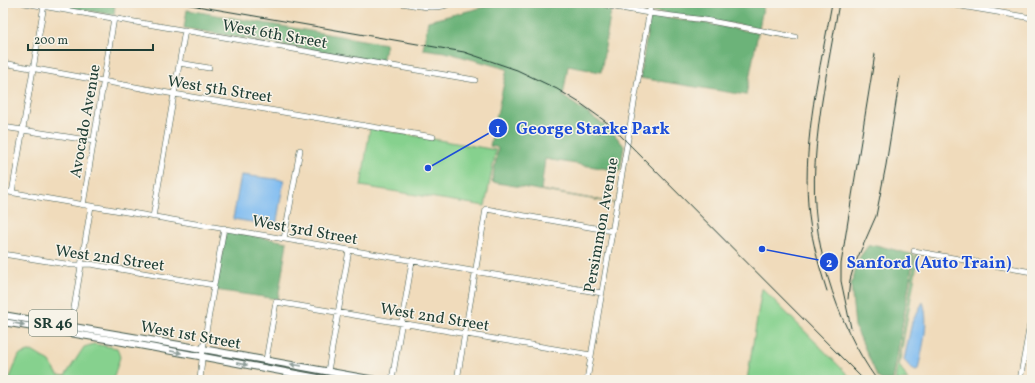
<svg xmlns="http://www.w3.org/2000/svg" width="1035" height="383" font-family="Vollkorn,serif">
  <rect width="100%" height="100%" fill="#f7f3e8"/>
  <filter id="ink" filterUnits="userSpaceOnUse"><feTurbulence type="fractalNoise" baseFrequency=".025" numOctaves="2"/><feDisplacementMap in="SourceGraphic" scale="8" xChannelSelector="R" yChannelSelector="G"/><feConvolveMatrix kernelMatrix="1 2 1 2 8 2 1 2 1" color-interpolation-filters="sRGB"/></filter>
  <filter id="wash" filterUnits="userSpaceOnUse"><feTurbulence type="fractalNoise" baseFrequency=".012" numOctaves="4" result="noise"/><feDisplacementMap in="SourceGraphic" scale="16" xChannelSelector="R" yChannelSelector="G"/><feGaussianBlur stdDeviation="0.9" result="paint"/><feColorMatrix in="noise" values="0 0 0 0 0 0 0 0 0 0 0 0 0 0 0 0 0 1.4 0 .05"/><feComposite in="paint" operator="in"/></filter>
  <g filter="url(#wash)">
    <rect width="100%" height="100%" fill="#f0dbbb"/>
    <path fill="#86d18e" stroke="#528761" d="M370,128L496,150L485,206L361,186Z
      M916,255H918V258L899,365L908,380H895Z
      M762,288L853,380H747Z
      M94,344L117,348L120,357L113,380H9L19,355L32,351L50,362L58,375L65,376L84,347Z"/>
    <path fill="#6cb379" stroke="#467856" d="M46,3H115L114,15L46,4Z
      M500,3H596L608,8L639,14L611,10L601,72L568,66L563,96L611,130L624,146L620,171L545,159L541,190L615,203L492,182L498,149L496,147L490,146L507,69L445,52L423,49L428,21Z
      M608,3H649L647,10Z
      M653,3H764L759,28L651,11Z
      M187,10L386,44L382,62L184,28Z
      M650,16L704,23L758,33L746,95L640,78Z
      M226,231L287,242L278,299L215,290Z
      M876,245L914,255L893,380H882L878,378L855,326L851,285L859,258L868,246Z"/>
    <path fill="#7ebbf1" stroke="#4e7c92" d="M241,175L284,180L276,226L233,219Z
      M923,302C930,324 922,348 918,370L916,371L912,369L904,360L912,322Z"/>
  </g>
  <g filter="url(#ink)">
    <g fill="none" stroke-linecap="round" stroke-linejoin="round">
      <g stroke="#3e5548" stroke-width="6">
        <path id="minor" d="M24,3L475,80
          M401,3C414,5 439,11 450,3
          M602,3L609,6L649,13L705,20L795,37
          M955,5L1032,18
          M3,63L174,94L433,137
          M179,63L209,68
          M3,127L94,141
          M3,191L602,293
          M12,193L44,5
          M83,205L114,18
          M153,217L185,30
          M284,239L300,150
          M914,251L1032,272
          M3,254L72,265L90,264L214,285
          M71,326L91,206
          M266,360L276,302L591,355
          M328,371L349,250
          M200,380L203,349L224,228
          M392,380L412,261
          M457,380L486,209L612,231
          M587,380L651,3
          M1020,380L1032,313"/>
      </g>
      <g stroke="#3e5548" stroke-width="8">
        <path id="major" d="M3,315L203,349L375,380
          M3,322L112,340L329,380"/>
      </g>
      <use href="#minor" stroke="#fff" stroke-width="5"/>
      <use href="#major" stroke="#fff" stroke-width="6"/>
      <path stroke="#1f3d34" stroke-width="1" d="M179,3L464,52L517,70L557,89L580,103L609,124L864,380
        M839,3C830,56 818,111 815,165C810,239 834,320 877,380
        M827,291C818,263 810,234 808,205C803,137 820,69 832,3
        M848,299L850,280L854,266L876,216L886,165L900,77
        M851,328L841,281V264L875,54"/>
    </g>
    <defs><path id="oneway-solid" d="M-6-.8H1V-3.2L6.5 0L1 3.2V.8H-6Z"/></defs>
    <g fill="#8f9e9a">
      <use href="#oneway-solid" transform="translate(19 324) rotate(9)"/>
      <use href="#oneway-solid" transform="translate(176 352) rotate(11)"/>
      <use href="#oneway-solid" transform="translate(242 364) rotate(11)"/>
      <use href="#oneway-solid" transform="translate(296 365) rotate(-170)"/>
    </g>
  </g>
  <g text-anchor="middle" stroke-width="3" stroke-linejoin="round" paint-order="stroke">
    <rect fill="#f7f3e8" stroke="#60746a" stroke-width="1" x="29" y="310" width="48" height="26" rx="3"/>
    <g font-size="15" font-weight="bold" fill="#1f3d34">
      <text x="53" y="328">SR 46</text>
    </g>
    <g font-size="16" fill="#1f3d34" stroke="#f7f3e8">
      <text transform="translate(275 33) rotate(10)" y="6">West 6th Street</text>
      <text transform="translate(220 88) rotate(9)" y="6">West 5th Street</text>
      <text transform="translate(84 121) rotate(-80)" y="6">Avocado Avenue</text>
      <text transform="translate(600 225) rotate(-80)" y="6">Persimmon Avenue</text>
      <text transform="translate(305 229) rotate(10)" y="6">West 3rd Street</text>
      <text transform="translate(110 257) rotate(8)" y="6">West 2nd Street</text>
      <text transform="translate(435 316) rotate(9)" y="6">West 2nd Street</text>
      <text transform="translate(191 334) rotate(10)" y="6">West 1st Street</text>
    </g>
  </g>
  <path fill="none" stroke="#1d4ed8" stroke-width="1.5" d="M428 168L498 128M762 249L829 262"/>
  <g fill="#1d4ed8" stroke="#f7f3e8" stroke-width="1.5">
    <circle cx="428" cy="168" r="4"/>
    <circle cx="762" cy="249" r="4"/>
    <circle cx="498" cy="128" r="10"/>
    <circle cx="829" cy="262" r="10"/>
  </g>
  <g font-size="12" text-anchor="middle" font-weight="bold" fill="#fff">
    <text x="498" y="133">1</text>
    <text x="829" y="267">2</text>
  </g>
  <g font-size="17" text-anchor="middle" font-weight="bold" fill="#1d4ed8" stroke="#f7f3e8" stroke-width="3" stroke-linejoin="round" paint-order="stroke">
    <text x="593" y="134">George Starke Park</text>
    <text x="929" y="268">Sanford (Auto Train)</text>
  </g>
  <rect width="1035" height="383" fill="none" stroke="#f7f3e8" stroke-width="16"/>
  <path d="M28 44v6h125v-6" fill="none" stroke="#1f3d34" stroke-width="2"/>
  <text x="34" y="44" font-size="12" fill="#1f3d34" stroke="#f7f3e8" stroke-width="3" paint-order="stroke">200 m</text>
</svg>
